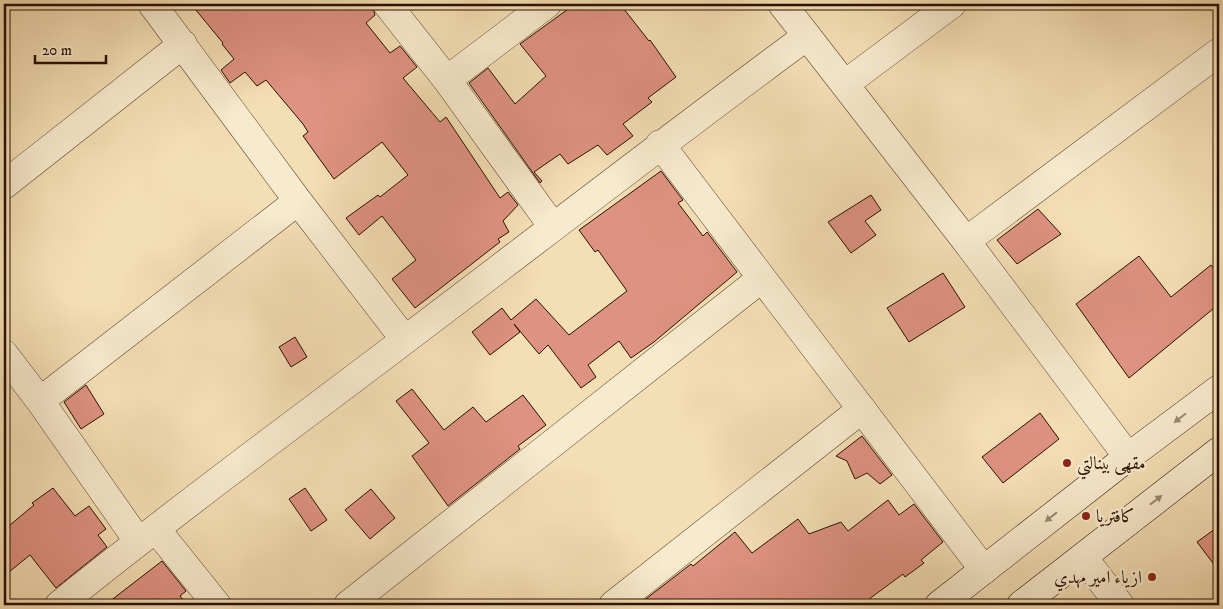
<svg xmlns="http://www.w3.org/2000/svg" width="1223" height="609" font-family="'IM FELL DW Pica',Amiri,serif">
  <rect width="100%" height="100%" fill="#f4deb4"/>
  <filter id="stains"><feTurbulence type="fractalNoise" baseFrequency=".004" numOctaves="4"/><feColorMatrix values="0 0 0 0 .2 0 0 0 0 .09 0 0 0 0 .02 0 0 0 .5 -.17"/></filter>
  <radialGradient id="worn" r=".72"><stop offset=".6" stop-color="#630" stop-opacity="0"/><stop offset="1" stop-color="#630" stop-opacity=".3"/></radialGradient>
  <path fill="#de9281" stroke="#281000" d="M191,4H372L375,15L366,23L390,53L400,46L417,67L403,78L440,122L446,117L500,198L508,192L518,205L503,221L509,232L498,239L500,242L415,308L392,279L416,260L382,216L359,235L346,218L378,195L380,197L408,175L382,142L334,179L303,136L308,132L303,124L266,80L257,86L245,72L230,83L221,70L234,59L222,44L223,43Z
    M575,4H620L649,41L650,40L676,77L648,98L652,102L623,124L633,136L607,155L598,145L568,164L560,154L534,172L542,181L540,183L469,83L488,68L515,104L546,76L520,44Z
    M661,171L683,200L678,203L703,236L707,232L737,272L654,342L631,358L619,341L588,365L596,377L581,388L548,345L539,354L514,324L520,332L490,355L472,332L502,308L511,320L536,299L569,335L627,291L598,250L595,252L579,230Z
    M871,195L881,210L865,221L876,235L851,253L828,222Z
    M1038,209L1061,234L1017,264L997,240Z
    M1139,256L1171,297L1211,265L1219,275V304L1129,378L1076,304Z
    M943,273L965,307L909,342L887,308Z
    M295,337L307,357L291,367L279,347Z
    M86,385L104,414L81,429L64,402Z
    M412,389L444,430L473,407L486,422L523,395L546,425L518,446L520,449L448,506L412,456L429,443L396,401Z
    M1040,413L1059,439L1003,483L982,457Z
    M862,436L892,475L880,484L867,473L855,479L847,461L836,456Z
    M53,488L75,516L89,506L106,529L98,535L107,547L56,588L30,555L4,576V530L34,505L32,503Z
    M305,488L327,520L311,531L289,499Z
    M371,489L395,518L370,539L345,510Z
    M888,500L899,515L914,504L943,542L921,560L924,563L905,577L903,574L861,605H638L691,564L693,566L735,532L752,553L798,519L809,534L841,522L848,531Z
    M1219,526V571L1197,542Z
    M162,561L186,591L180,596L187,605H105Z"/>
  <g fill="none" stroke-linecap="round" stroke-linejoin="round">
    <g stroke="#5b442d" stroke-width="29">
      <path id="minor" d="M152,4L298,201L405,340
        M387,4L447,80L553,227
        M782,4L807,36
        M447,80L547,4
        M845,84L952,4
        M660,144L984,570
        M4,185L183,44
        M966,241L1219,52
        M4,354L40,401L138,541
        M40,401L298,201
        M156,529L217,605
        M1083,557L1120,605
        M59,605C166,518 278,436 389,352C528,247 666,140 807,36L966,241L1128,457
        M348,605L762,278
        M613,605L862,409"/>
    </g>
    <g stroke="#281000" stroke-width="29">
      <path id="secondary" d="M939,605L1128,457L1219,389
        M1021,605L1219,451"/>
    </g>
    <use href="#minor" stroke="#f8eace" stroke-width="28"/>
    <use href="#secondary" stroke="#f8eace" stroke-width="28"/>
  </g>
  <defs><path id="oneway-solid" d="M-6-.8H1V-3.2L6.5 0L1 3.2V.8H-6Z" transform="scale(1.25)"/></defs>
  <g fill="#9a8871">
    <use href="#oneway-solid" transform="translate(1180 418) rotate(143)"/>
    <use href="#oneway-solid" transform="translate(1156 500) rotate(-38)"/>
    <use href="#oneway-solid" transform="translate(1051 517) rotate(142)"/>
  </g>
  <g fill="#8f2418" stroke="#f8eace" stroke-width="2">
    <circle cx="1067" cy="463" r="5"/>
    <circle cx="1086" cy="516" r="5"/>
    <circle cx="1152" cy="577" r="5"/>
  </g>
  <g text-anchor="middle" stroke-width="5" stroke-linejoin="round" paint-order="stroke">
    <g font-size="18" fill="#281000" stroke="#f8eace" text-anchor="start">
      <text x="1077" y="469">مقهى بينالتي</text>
      <text x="1096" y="522">كافتريا</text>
      <text x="1142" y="583" text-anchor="end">ازياء امير مهدي</text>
    </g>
  </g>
  <rect width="1223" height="609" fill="none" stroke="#f4deb4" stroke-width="20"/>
  <rect x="5" y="5" width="1213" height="599" fill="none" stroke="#281000" stroke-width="2.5"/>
  <rect x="10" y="10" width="1203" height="589" fill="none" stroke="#281000"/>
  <path d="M35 55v8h71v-8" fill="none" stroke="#281000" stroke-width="2.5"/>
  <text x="42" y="55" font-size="15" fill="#281000" stroke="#f8eace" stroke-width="4" paint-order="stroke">20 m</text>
  <rect width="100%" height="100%" filter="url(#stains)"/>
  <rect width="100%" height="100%" fill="url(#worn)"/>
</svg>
